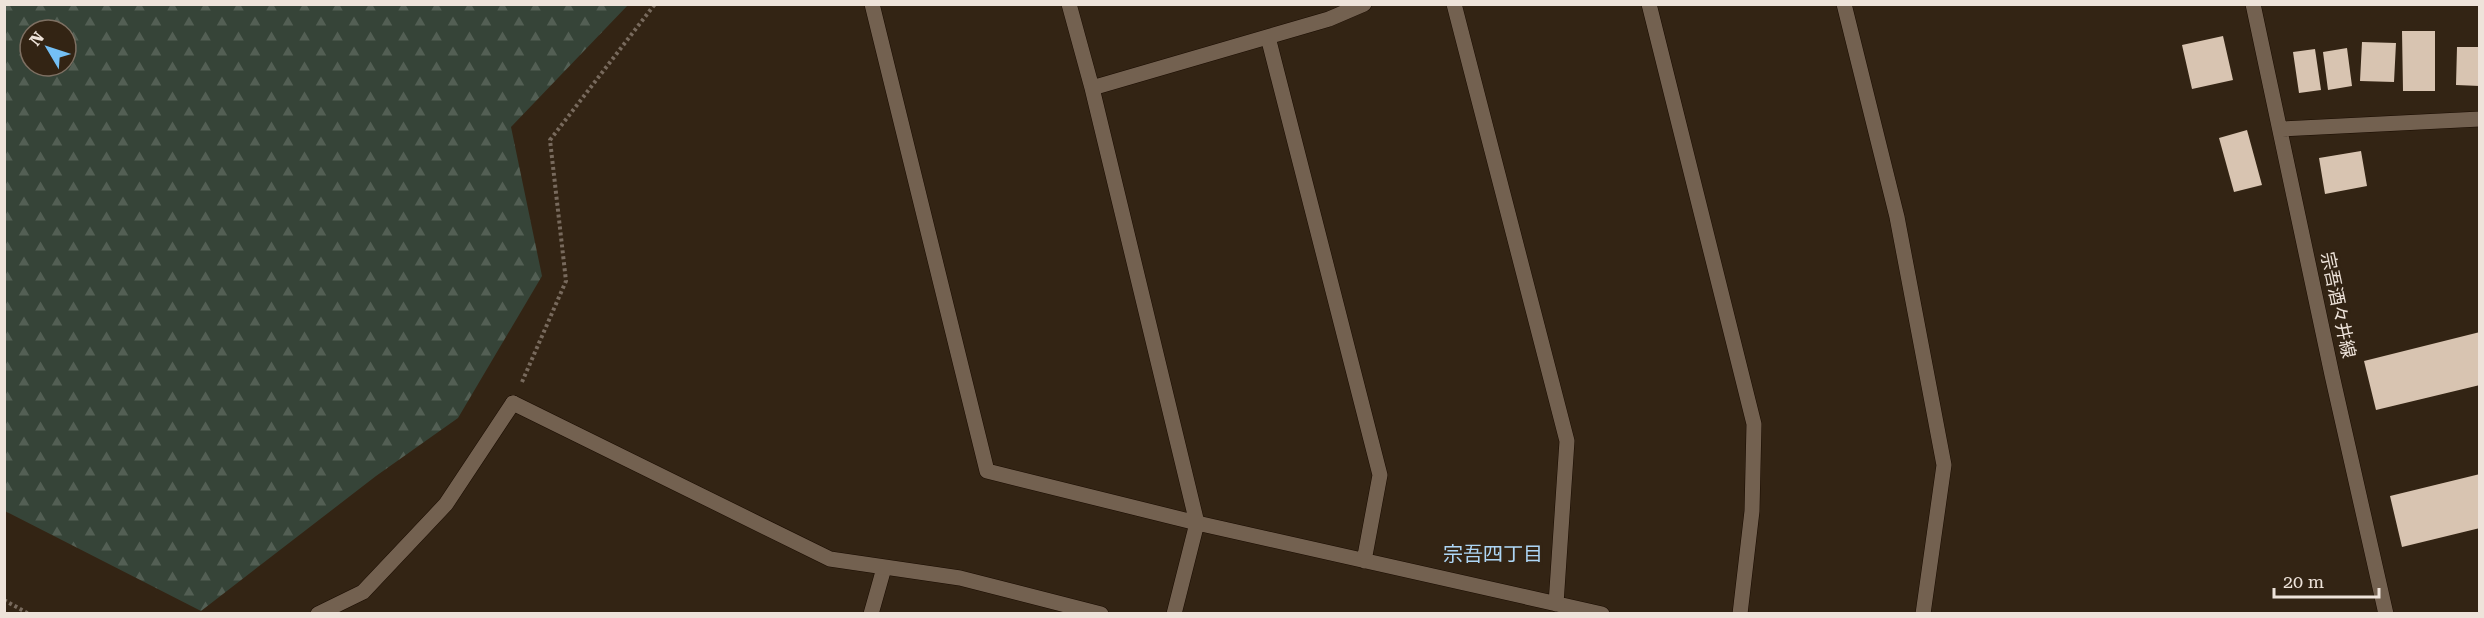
<svg xmlns="http://www.w3.org/2000/svg" width="2484" height="618" font-family="'Roboto Serif','Noto Sans JP',serif">
  <defs>
    <pattern id="forest-firs" width="22" height="20" patternUnits="userSpaceOnUse" patternTransform="scale(1.5)"><rect width="22" height="20" fill="#364438"/><path d="M5 1l3.5 6h-7zM16 11l3.5 6h-7z" fill="#535f54"/></pattern>
  </defs>
  <rect width="100%" height="100%" fill="#332414"/>
  <path fill="url(#forest-firs)" fill-rule="evenodd" d="M4,5H628L511,127L542,276L458,418L376,476L201,611L5,511ZM30,30H66V66H30Z"/>
  <path fill="#d8c4b1" d="M2402,31H2435V91H2403Z
    M2223,36L2233,80L2192,89L2182,45Z
    M2362,42L2396,43L2394,82L2360,81Z
    M2457,47H2480V86L2456,85Z
    M2347,48L2352,86L2328,90L2323,52Z
    M2315,49L2321,90L2299,93L2293,52Z
    M2247,130L2262,185L2234,192L2219,138Z
    M2361,151L2367,186L2325,194L2319,158Z
    M2480,332V385L2376,410L2364,361Z
    M2480,474V528L2402,547L2390,496Z"/>
  <g fill="none" stroke-linecap="round" stroke-linejoin="round">
    <g stroke="#1a0c01" stroke-width="16">
      <path id="street" d="M872,4L987,471L1197,523L1602,614
        M1069,4L1092,88L1197,523L1174,614
        M1454,4L1567,441L1556,604
        M1649,4L1754,424L1752,511L1740,614
        M1844,4L1897,217L1944,465L1923,614
        M1268,37L1380,475L1364,561
        M1092,88L1329,19L1364,4
        M318,614L363,592L446,504L513,403
        M871,614L884,568"/>
    </g>
    <g stroke="#1a0c01" stroke-width="16">
      <path id="secondary" d="M2253,4L2332,375L2386,614
        M2282,129L2480,119
        M513,403L830,559L960,578L1101,614"/>
    </g>
    <path stroke="#786a5d" stroke-width="4" stroke-dasharray="3 3" stroke-linecap="butt" d="M522,382L566,281L550,140L655,4
      M4,600L29,614"/>
    <use href="#street" stroke="#736150" stroke-width="15"/>
    <use href="#secondary" stroke="#736150" stroke-width="15"/>
  </g>
  <g text-anchor="middle" stroke-width="6" stroke-linejoin="round" paint-order="stroke">
    <g font-size="18" fill="#eee3da" stroke="#332414">
      <text transform="translate(2338 305) rotate(78)" y="6">宗吾酒々井線</text>
    </g>
    <g font-size="20" fill="#aed6f5" stroke="#332414">
      <text x="1493" y="561">宗吾四丁目</text>
    </g>
  </g>
  <rect width="2484" height="618" fill="none" stroke="#eee3da" stroke-width="12"/>
  <g transform="translate(48 48) rotate(309)"><circle r="28" fill="#332414" stroke="#7e7063" stroke-width="1.5"/>
  <path d="M0-4.5L10 22L0 15L-10 22Z" fill="#74c0f6"/>
  <text y="-9" font-size="16" font-weight="bold" text-anchor="middle" fill="#eee3da">N</text>
  </g>
  <path d="M2274 588v9h105v-9" fill="none" stroke="#eee3da" stroke-width="3"/>
  <text x="2283" y="588" font-size="18" fill="#eee3da" stroke="#332414" stroke-width="4.5" paint-order="stroke">20 m</text>
</svg>
